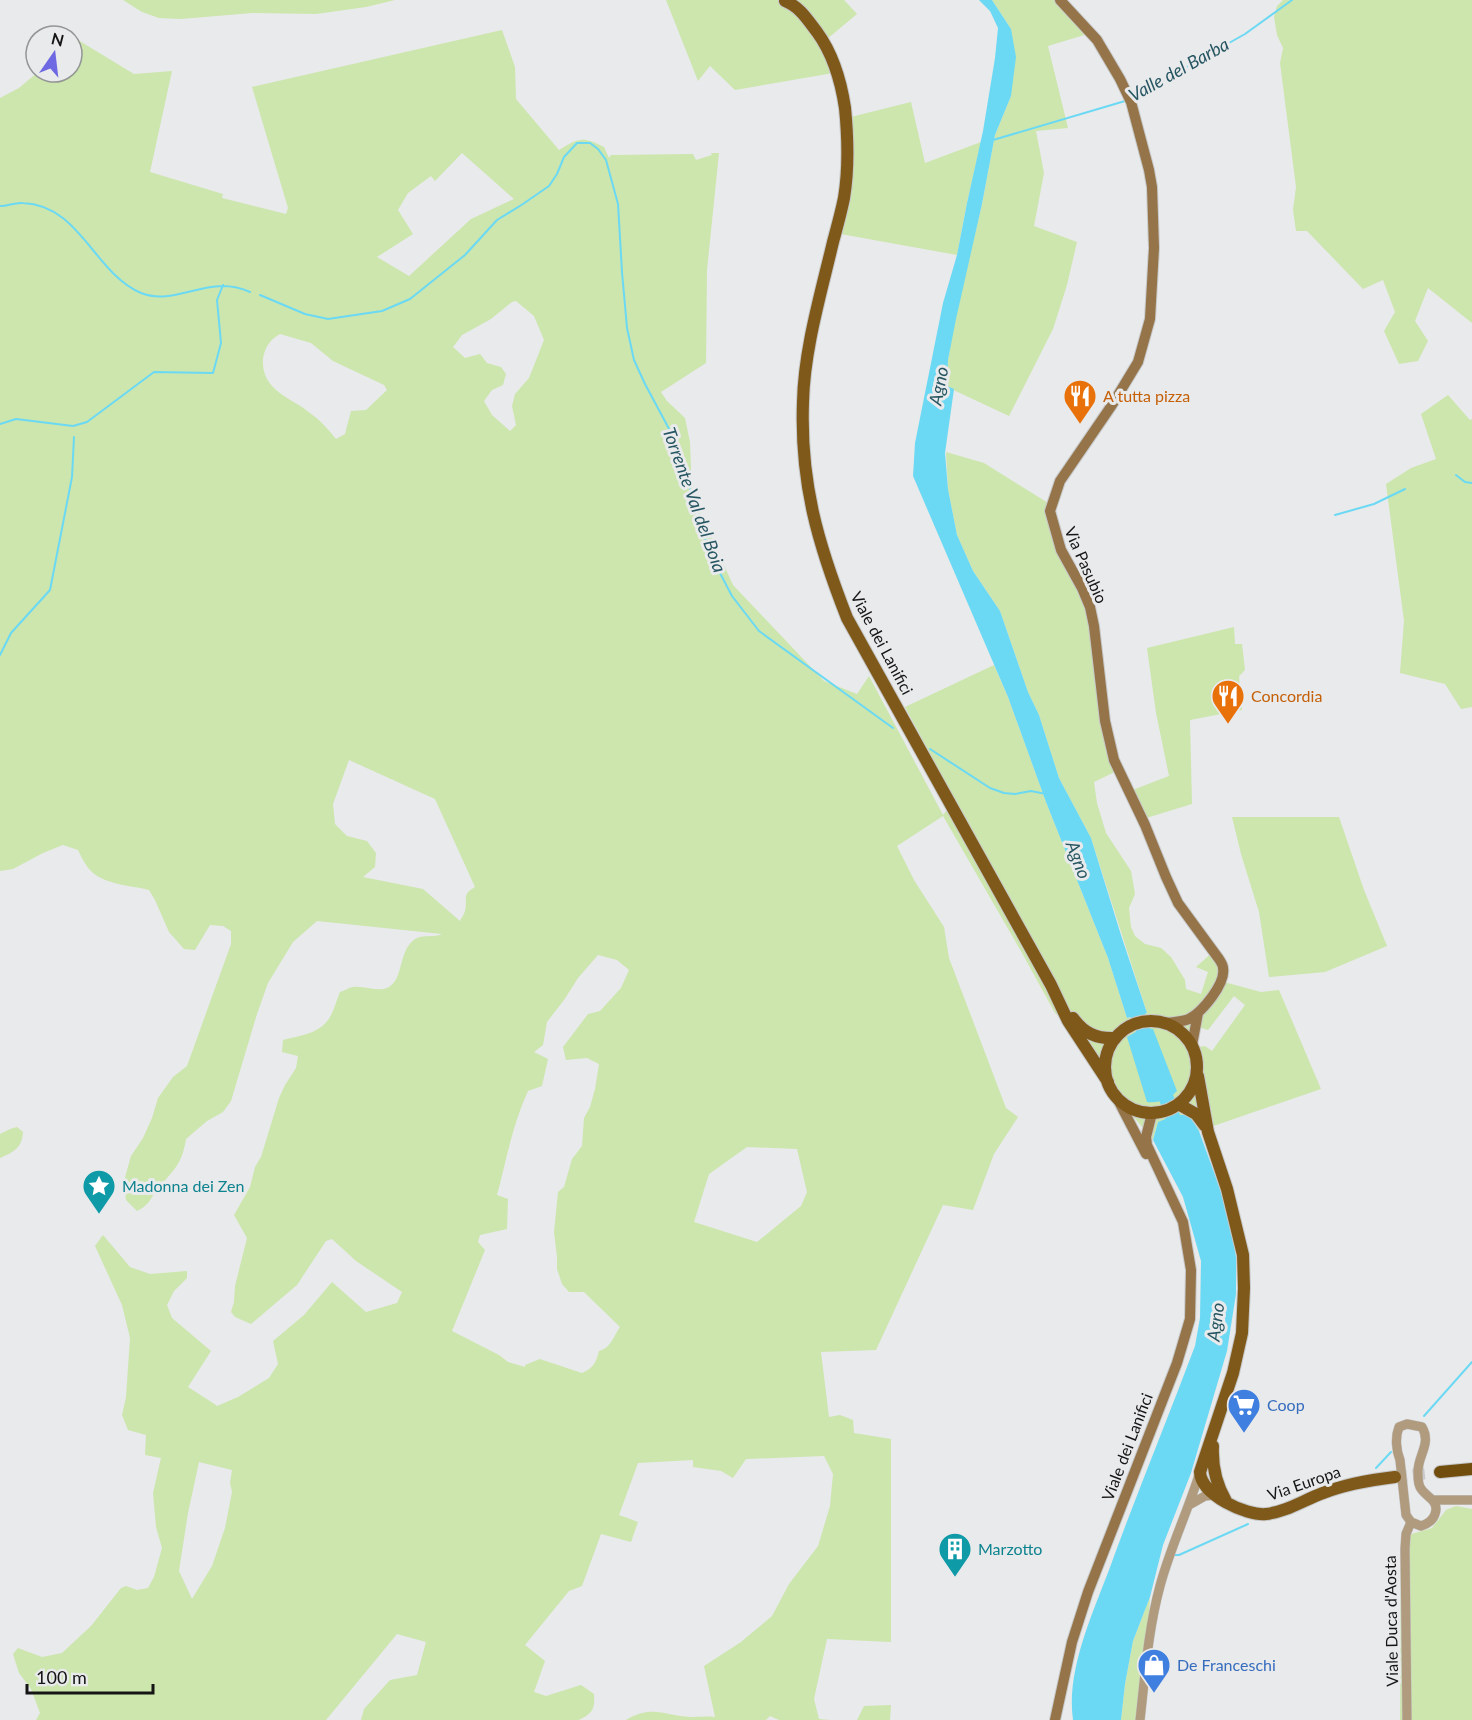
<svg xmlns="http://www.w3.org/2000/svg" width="1472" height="1720" font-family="Lato,sans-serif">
  <rect width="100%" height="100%" fill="#e9eaeb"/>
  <path fill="#cce6ad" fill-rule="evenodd" d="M123,0H395L366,7L316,14L252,13L181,19L159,18L142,12Z
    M666,0H844L857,14L827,39L839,72L735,90L710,66L698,81Z
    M992,0H1060L1091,33L1048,46L1068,128L1036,131L1044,173L1034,226L1077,242L1067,285L1053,329L1009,416L947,387L948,360L955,319L982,204L995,135L1011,96V29Z
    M1283,0H1472V323L1428,288L1415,321L1428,341L1418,361L1399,364L1384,331L1395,312L1383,280L1363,289L1307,231H1296L1293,210L1296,187L1280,63L1283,48L1277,35L1274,17L1277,6Z
    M502,30L515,67L516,99L559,150C579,138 582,136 604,147L609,158L611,155L693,154L696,160L712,155L711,153H719L707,270L706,363L661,392L667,401L685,418L690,442L692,494L733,585L824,681L857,694L869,676L943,815L955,800L905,707L994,665L1008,697L1046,802L1108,958L1127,1018L1147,1013L1091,838L1059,778L1039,715L1028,692L1000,611L973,571L957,535L948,489L946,452L984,463L1053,506L1054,530L1090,606L1104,720L1119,770L1094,782L1097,803L1106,833L1131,871L1135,894L1129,908L1131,927L1135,936L1145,944L1161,948L1171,957L1185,980L1186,989L1201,994L1208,972L1196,967L1214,951L1224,982L1261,992L1279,990L1321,1089L1199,1131L1189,1115L1158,1122L1153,1140L1117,1097L1082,1037L1055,1013L1022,953L943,816L897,846L914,880L944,927L949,958L1006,1108L1018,1117L994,1154L973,1210L943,1205L876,1350L821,1352L829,1417L840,1415L853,1420L854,1433L891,1439V1642L827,1639L814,1699L819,1719L830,1720H779L770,1716L766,1720H626C652,1704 665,1716 691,1717C699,1717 707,1716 715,1717L704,1666L741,1642L772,1616L789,1584L818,1546L830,1506L833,1474L824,1456L746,1459L733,1478L721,1471L693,1467V1460L638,1463L619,1515L638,1522L631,1542L601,1534L582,1586L569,1591L525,1645L545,1661L534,1692L546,1696L581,1685L594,1694C595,1709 593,1713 579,1720H361L364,1709L390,1680L417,1675L426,1642L397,1634L326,1720H36L40,1713L31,1689L19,1673L13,1654L18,1648L42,1657L62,1653L91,1626L121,1588L126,1586L137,1590L148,1588L154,1577L162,1548L156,1527L153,1493L161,1458L145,1455L146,1435L128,1430L122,1415L126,1397L130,1338L122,1305L95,1246L103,1235L130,1267L150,1274L187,1271V1278L174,1291L167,1305L172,1318L211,1351L188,1387L216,1405L217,1406L238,1397L269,1378L278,1364L273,1341L304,1315L332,1282L366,1312L397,1303L402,1292L356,1261L332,1239L326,1241L297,1285L251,1324L235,1317L231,1312L234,1302L235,1286L247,1238L234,1215L250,1187L255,1167L261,1157L279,1098L285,1085L296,1068L298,1056L282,1052L283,1040C298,1036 318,1034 328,1020C334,1012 336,1001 340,992C344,991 348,988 353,987C364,985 379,993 389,987C404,978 398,951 415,939C423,934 434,938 442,934L317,921L293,942L268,983L257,1014L231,1101L223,1112L207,1121L186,1139C182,1164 174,1170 159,1187C150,1198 151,1204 137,1211L126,1200L124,1181L131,1156L143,1138L152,1118L158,1098L173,1077L187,1066L231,944V931L223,926L210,925L195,950L184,949L169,932L155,900L149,890C130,885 104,885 90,870C85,865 81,856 78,850L63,845L43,853L13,869L0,871V98L19,88L38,72H72V45L78,40L134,74L172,71L150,172L223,194L222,198L286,214L288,208L252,87ZM462,153L514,199L471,219L409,276L377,257L413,234L398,210L408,193L431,176L435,181ZM516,301L534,316L544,340L529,378L515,394L512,406L516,425L510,431L492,415L484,401L492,390L503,385L506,374L501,367L487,363L480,354L465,358L453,347L462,335L491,319L512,302ZM280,334L311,343L333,361L384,385L387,390L366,410L351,411L345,434L336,439C328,429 320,420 310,413C298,403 282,397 272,386C257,369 261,344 280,334ZM349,760L435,799L475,887C461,895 468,899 465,911C464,915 461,918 460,921L423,889L363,877L375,867L376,853L367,841L347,836L335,824L333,804ZM598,955L617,960L629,970L621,988L600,1011L588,1014L563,1047L566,1060L587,1058L599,1064L595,1089L590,1107L584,1118L582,1146L572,1159L564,1187L558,1192L554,1232L557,1257V1269L562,1284L569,1292H584L620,1327C613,1337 611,1348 599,1351C596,1363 593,1368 582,1373L540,1359L525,1365V1367L508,1362L499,1355L452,1331L485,1250L478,1242L480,1235L507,1229L508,1199L497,1195C507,1158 512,1126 528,1091L542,1086L548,1059L534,1052L543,1045L547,1022L564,1000L578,978ZM1234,996L1245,1005L1212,1051L1205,1046L1199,1047L1197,1039L1198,1027L1208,1030ZM747,1147L797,1149L807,1192L801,1206L757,1242L694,1222L709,1174ZM199,1462L232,1470L230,1483L232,1492L225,1528L212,1566L192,1599L179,1571L188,1513Z
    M911,102L925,163L981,142L967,203L957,255L835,233L847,118Z
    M1448,395L1470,420L1472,419V707L1461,709L1445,684L1400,673L1404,621L1386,484L1411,468L1436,459L1421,414Z
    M1234,627L1235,644H1242L1245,670L1239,676L1242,710L1190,720L1192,804L1143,819L1130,791L1169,776L1156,713L1147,648Z
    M1232,817H1339L1364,890L1387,946L1325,972L1269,977L1259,912L1241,854Z
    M17,1127L23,1132C22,1148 14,1152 0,1158V1134L10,1129Z
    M1456,1506L1472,1509V1720H1400L1401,1537L1432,1528L1446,1510Z
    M1150,1597L1147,1648L1137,1720H1121L1125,1684L1133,1641Z
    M891,1705L890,1720H857L864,1706Z"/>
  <path fill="#6bd9f4" d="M979,0H992L1011,29L1016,57L1011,96L995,135L982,204L956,319L948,360L947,386L954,389L945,453L948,489L957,535L973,571L1000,611L1028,692L1039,715L1059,778L1091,838L1121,935L1147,1013L1127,1018L1108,958L1046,802L1008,697L913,476L915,443L943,303L957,255L967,203L983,131L995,58L998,28L990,11Z
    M1153,1029L1177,1091C1168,1100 1160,1103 1147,1102L1127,1037L1139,1030Z
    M1175,1115H1189L1199,1131L1229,1214L1236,1257V1294L1227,1351L1191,1473L1163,1545L1150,1597L1133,1641L1125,1684L1121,1720H1073C1066,1671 1092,1615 1109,1570C1136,1495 1167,1421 1195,1346L1200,1318L1201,1261L1183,1197L1153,1140L1158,1122Z"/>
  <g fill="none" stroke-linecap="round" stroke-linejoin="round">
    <path stroke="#6bd9f4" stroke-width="2" d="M1133,97L1245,34L1292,0
      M993,140L1125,101
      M0,206C8,206 15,202 23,203C80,205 94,273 141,293C177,307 208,273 250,292
      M260,295L305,314L328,319L382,311L410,299L465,255L497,220L523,204L549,186L557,174L564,157L577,143H590L598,149L606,160L618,204L622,272L627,328L634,360L645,384L675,440L710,554L732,596L759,631L893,728
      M0,424L16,419L73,426L87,422L154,372L213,373L221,343L217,300L223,285
      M1456,475L1465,482L1472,483
      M1335,515L1374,504L1405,489
      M0,655L11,633L50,590L72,477L74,437
      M930,749L990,788L1004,793L1015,794L1031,791L1046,794
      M1424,1416L1472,1362
      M1376,1468L1391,1452
      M1174,1555H1179L1248,1524"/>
    <path stroke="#6bd9f4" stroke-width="15" d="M1131,997L1150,1048
      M1161,1082L1179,1136"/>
    <path stroke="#c9cacb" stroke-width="12" stroke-dasharray="12 6" stroke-linecap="butt" d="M1395,1477L1428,1473"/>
    <g stroke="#c7c8c9" stroke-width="10">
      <path id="tertiary" d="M1407,1424L1422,1427C1432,1444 1417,1456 1418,1473C1418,1477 1418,1483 1420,1487C1425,1497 1440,1500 1435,1514C1433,1521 1427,1524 1421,1526L1411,1522L1406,1515L1400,1460C1396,1450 1395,1437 1399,1427Z
        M1433,1500H1472
        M1189,1505L1205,1496L1216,1495
        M1140,1720C1145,1676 1148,1630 1160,1586C1170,1548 1188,1511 1200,1472
        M1407,1720L1405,1549L1406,1534L1411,1522"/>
    </g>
    <g stroke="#c7c8c9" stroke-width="12">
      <path id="secondary" d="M1060,0L1097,40L1120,79L1131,102L1149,170L1152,187L1154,248L1150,319L1138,362L1112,405L1060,481L1050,511L1061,550L1082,588L1090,607L1094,626L1105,721L1114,760L1145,825L1166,877L1178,903L1219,959C1221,962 1223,965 1223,968C1226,984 1202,1012 1189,1019C1181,1022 1173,1022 1165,1023
        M1192,1045L1198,1013
        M1117,1098L1146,1154
        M1055,1720L1072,1642L1088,1592L1177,1363L1190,1319L1191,1270L1183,1222L1147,1145L1146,1137L1152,1113"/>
    </g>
    <g stroke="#c7c8c9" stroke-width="14">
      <path id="primary" d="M785,1C800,7 807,19 817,32C833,54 841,81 845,108C848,138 849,168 844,198C841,213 837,227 833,242C821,293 804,350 803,402C800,483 818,544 847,618L1051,985L1068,1021L1108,1082
        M1073,1018C1084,1033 1096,1039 1115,1038
        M1105 1067a46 46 0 1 1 92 0a46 46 0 1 1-92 0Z
        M1198,1076L1208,1132L1227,1189L1243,1255L1244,1288L1242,1333L1233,1373L1200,1472C1201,1495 1246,1516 1266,1514C1286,1512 1304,1500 1323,1493C1346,1484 1370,1480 1395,1477
        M1180,1105L1196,1114L1205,1126
        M1213,1446C1212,1465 1216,1484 1226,1501"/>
    </g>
    <g stroke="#c7c8c9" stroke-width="14">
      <path id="trunk" d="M1440,1472L1472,1469"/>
    </g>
    <use href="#tertiary" stroke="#b09b7e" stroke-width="9"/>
    <use href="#secondary" stroke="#947448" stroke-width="10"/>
    <use href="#primary" stroke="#7f591a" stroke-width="12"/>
    <use href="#trunk" stroke="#724e0e" stroke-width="12"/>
  </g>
  <defs>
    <g id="restaurant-pin" transform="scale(1.725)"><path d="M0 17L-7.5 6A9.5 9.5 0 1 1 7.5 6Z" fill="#e8710a" stroke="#e9eaeb"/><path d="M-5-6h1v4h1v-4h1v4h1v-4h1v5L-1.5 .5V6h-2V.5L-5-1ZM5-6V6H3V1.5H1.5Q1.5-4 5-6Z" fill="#fff"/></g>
    <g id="sight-pin" transform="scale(1.725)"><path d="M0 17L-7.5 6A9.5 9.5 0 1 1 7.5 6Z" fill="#0f9aa8" stroke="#e9eaeb"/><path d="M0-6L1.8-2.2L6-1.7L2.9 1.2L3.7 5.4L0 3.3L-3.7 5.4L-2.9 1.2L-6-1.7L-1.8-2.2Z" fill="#fff"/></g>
    <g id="supermarket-pin" transform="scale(1.725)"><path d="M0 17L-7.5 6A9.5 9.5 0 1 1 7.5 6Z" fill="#3f7fe0" stroke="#e9eaeb"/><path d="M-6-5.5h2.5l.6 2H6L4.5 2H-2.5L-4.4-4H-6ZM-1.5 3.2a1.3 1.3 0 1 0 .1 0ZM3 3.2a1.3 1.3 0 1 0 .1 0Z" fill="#fff"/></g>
    <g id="building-pin" transform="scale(1.725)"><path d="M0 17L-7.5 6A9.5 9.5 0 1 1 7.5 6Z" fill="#0f9aa8" stroke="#e9eaeb"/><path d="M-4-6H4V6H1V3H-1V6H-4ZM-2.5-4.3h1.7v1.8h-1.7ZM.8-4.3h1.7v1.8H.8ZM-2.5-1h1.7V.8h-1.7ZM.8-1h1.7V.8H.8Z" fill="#fff"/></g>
    <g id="shop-pin" transform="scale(1.725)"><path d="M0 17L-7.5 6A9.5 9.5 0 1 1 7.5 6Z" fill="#3f7fe0" stroke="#e9eaeb"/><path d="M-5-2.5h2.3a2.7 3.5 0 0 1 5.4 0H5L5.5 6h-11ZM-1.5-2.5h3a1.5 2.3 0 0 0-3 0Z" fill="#fff"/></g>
  </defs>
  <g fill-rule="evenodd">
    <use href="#restaurant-pin" x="1080" y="396"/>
    <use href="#restaurant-pin" x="1228" y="696"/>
    <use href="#sight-pin" x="99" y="1186"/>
    <use href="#supermarket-pin" x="1244" y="1405"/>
    <use href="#building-pin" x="955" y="1549"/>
    <use href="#shop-pin" x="1154" y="1665"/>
  </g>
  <g text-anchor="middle" stroke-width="6" stroke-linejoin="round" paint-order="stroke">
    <g font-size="16" fill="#c56008" stroke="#e9eaeb" text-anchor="start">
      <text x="1103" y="402">A tutta pizza</text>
      <text x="1251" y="702">Concordia</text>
    </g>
    <g font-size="16" fill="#151515" stroke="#e9eaeb">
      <text transform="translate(1086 565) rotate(66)" y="6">Via Pasubio</text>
      <text transform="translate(882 643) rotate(62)" y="6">Viale dei Lanifici</text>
      <text transform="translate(1127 1447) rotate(-69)" y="6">Viale dei Lanifici</text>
      <text transform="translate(1304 1483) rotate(-19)" y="6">Via Europa</text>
      <text transform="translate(1391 1621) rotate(-91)" y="6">Viale Duca d'Aosta</text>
    </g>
    <g font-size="16" fill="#0d838f" stroke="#e9eaeb" text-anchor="start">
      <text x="122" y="1192">Madonna dei Zen</text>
      <text x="978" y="1555">Marzotto</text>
    </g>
    <g font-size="16" fill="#366cbe" stroke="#e9eaeb" text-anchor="start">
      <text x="1267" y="1411">Coop</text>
      <text x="1177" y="1671">De Franceschi</text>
    </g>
    <g font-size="18" font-style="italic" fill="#265662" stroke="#e9eaeb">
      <text transform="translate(1179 70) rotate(-29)" y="6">Valle del Barba</text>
      <text transform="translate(939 386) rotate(-79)" y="6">Agno</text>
      <text transform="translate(694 500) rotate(70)" y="6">Torrente Val del Boia</text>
      <text transform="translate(1078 860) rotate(69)" y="6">Agno</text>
      <text transform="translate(1216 1322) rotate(-83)" y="6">Agno</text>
    </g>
  </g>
  <g transform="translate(54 54) rotate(14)"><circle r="28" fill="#e9eaeb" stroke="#949595" stroke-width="1.5"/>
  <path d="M0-4.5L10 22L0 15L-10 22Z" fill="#6e68e2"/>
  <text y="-9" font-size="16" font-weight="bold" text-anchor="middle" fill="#151515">N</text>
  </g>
  <path d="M27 1684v9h126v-9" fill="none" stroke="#151515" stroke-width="3"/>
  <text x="36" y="1684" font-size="18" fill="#151515" stroke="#e9eaeb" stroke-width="4.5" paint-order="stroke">100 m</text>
</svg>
